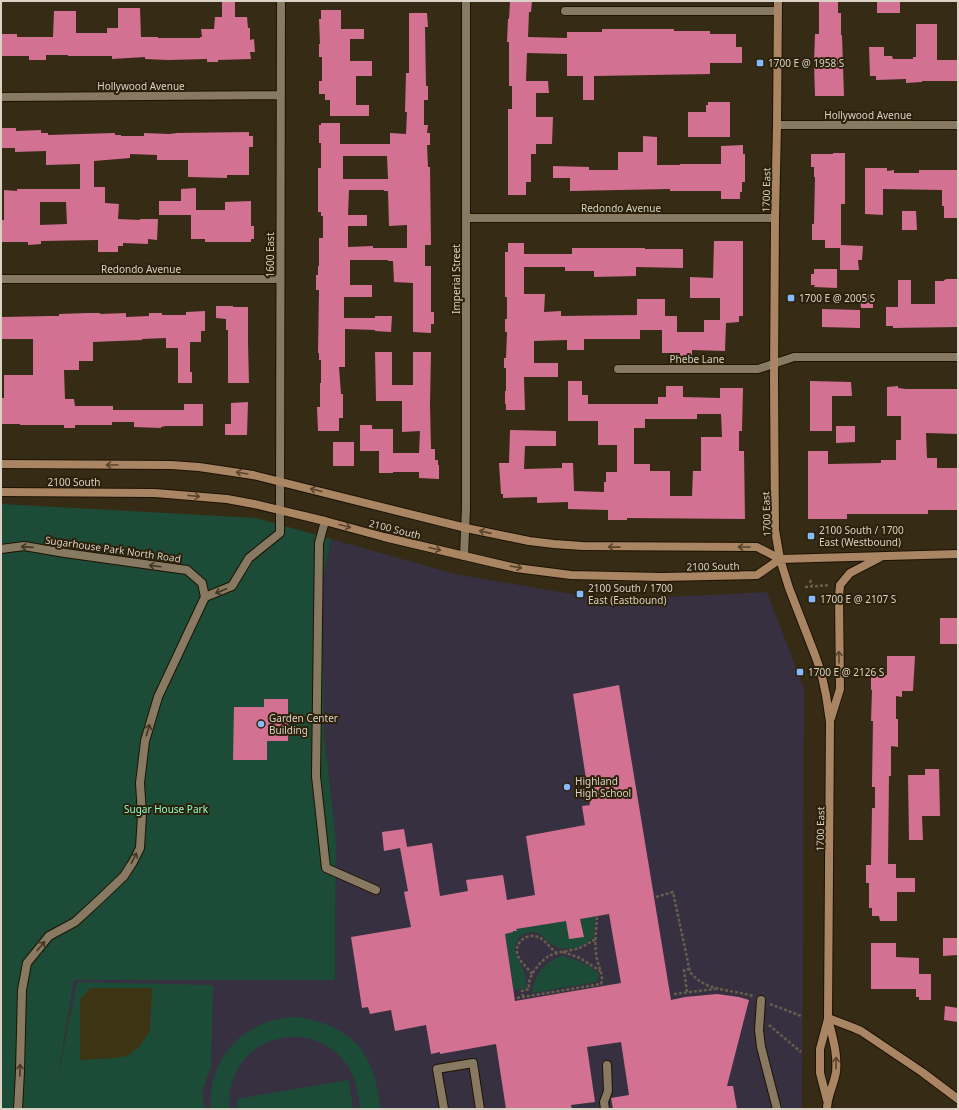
<svg xmlns="http://www.w3.org/2000/svg" width="959" height="1110" font-family="'Noto Sans',sans-serif">
  <rect width="100%" height="100%" fill="#362b15"/>
  <path fill="#373041" d="M331,539L455,574L607,600L767,592L804,689L802,1109H53L74,979L246,978L335,980L336,839L324,735L323,580Z"/>
  <path fill="#1c4c38" d="M1,504L256,518L331,539L323,580L324,735L336,839L335,980H74L58,1077L77,982L213,985L211,1066L202,1092L205,1109H1Z
    M595,916L594,937C581,949 564,953 549,943C545,940 543,935 538,933C527,929 514,938 515,950C516,957 521,963 523,970C526,975 526,982 527,988L514,990L505,934L512,932L513,931H516V929Z
    M561,956C576,959 589,964 600,975L596,982L532,993C534,975 544,963 561,956Z
    M294,1017C330,1020 361,1037 373,1072C377,1084 379,1097 381,1109H360C358,1094 356,1078 347,1065C320,1025 260,1028 237,1070C231,1082 228,1096 230,1109H211C207,1075 227,1040 258,1026C269,1020 281,1018 294,1017Z
    M349,1080L353,1109H238L237,1099Z"/>
  <path fill="#3c3413" d="M91,988H152L150,1031L139,1047L127,1056L114,1058L80,1060V999Z"/>
  <path fill="#d37193" fill-rule="evenodd" d="M222,1H235V17H247L248,28H250V40L254,39L255,52H250L251,59L218,60V62H207V59L168,60L145,59V57L112,59V56H68V55H46V60H29V56H1V34H17V37H53L54,11H76V33H107V28H118V8H140L141,37H158V38H200V37H202L201,29H214L215,17H222Z
    M510,1H532L531,12H529L528,37L567,38V32H602V29H674V31H710V34H736V47H742V63H710V74L594,76V100H583V76H567V54L527,53L526,81H548L549,93H536V117H553L552,144H536V154H531V182H526V195H508V109H512V86H509V42H507L508,19H509Z
    M819,1H838V13H841V35H842L844,96H815L814,63L815,34H819Z
    M877,1H900V13H877Z
    M321,10H341V29H364V39H350V61H372V76H356V105H369V116H330V100H325V94H319V81H322V57H319V44H320L319,19H321Z
    M409,13H427L428,27H425L426,86H428V100H424V125H428L427,133H430V145H427L428,167H430L431,245H425V266H431V312H434V324H431V333L413,332V283L394,282L393,261H388V260H350V285H372V297H344V318H375V316H392L391,332L375,331V330L345,329V367H339L341,394H343V418H339V431H318L317,407H320V383H321V360H319V353H318L319,290H316V275H318V266H319V238H323V216H321V212H318V168H321V143H319V125H321V123H340V144H390V133L406,134L407,112H405L406,73H409ZM343,156H387L388,179H343ZM349,190H384V191H388L389,226L407,225V248H373V246L348,247V226H367V215H348Z
    M916,24H937V60H958V81H922V82L906,83V79L876,80V76H870L869,47H884V56H892L893,59H913V57H916Z
    M708,102H730V137H688V112H706V105H708Z
    M1,128H16V131L41,130V133H48V135L115,133V135H121V136H144V133L169,134L177,133L249,132V136H253V147H249V175H227V178L188,177V160H157V155L130,154V158L94,161V187H105V203L119,204L118,219L140,220V219H158L157,240L148,239V244L123,243V246H118V252H98V240L41,241V244L28,245V242H1V220H4V190L17,191V189H80V164L46,165V151L15,152V148H1ZM40,202H66L67,224L40,225Z
    M643,136L657,137V165H680V164H721V146L743,145V154H745V182H742V192H740V199H721V191H670V189L570,191V178H553V166L589,167V170H618V152H643Z
    M833,153H845V204H841V245L863,246L862,260H858L859,270H840V248H825V240H812V224H814L815,177H814V167H811V154H833Z
    M865,168H887V171L894,170V173H919V170H958V218H944V206H942V190L883,189V215L865,214Z
    M196,188V210H225V202L251,201V226H254V239H251V242H205V239H191V215H159V201H181V189Z
    M902,211H916L917,230H902Z
    M714,241H743V316H739V322L726,323L725,351L692,350V359H680V353H662V330H640V339H584V350H567V340L534,341V363H558V377H524L525,410H506V404H505V391H506V368H504V358H506L507,332H505V319H507V297H505V252H508V243H524V254H572V248H645V249H683V268L636,267V276L594,277V271H565V267H524V294H545L544,312L561,311V316L637,315V299H665V316H677V332H704V320H720V298H690V277L713,278Z
    M814,269H837V288L814,287L815,285H811V274H814Z
    M947,279H958V327L893,328V326H886V307H898V280H911V304H935V281H944V280Z
    M860,294H873V308H861Z
    M216,306H233V307H248V343L249,383H228V330H226V319L216,318Z
    M822,309L860,310V328L822,327Z
    M205,311V331H201V342H190V372H192V383H178V348H166V338L142,339V340L93,342V361H79V370H64L65,399H74L75,406H113V410H184V404H203V426H166L161,427V428L134,427V422H112V425H75V428H64V425H20V424H1V398H4V375H33V339H1V317L52,316H59V314L87,313H100V314L126,313V317L149,316V313H162V315H186V312Z
    M375,352H392V385H413V352H431L430,404L431,449H435V460H438V465H439V479L419,478V472H393V473H379V451H360V425H372V429H393V453H419L420,431L402,432V401H376Z
    M568,381H582V395H588V404H658V397H666V386H683V397L720,398V388H743L742,431H739V451H744L745,519L627,518V520H608V510L568,509V502L537,503V497L503,498V494H501L499,463H509L510,430L556,431V446H525L524,469L562,468V463H573L574,491L604,492V482H606V472H617V445H598V421H568ZM697,414H721L722,437H701V471H693L692,496H670V471H650V464H634V428H645V419H697Z
    M810,381L851,382L852,396H832V431H810Z
    M898,386V388L906,389H958V434L926,433L927,458H937V468H958V510H928V514H847V519H808V451H828V464L881,463V460H896V440H901V416H887V387Z
    M248,402L247,435H225V424H231V403Z
    M836,426H855V442L836,443Z
    M333,442H354V466H333Z
    M940,618H958V644H940Z
    M887,656H915L913,691H902V697L896,696V719H898V747L891,746V776H889L888,864H896V878H915V892H897V921H880L879,916H872V908H869V883H866V865H871L872,808H875V787H872V782L873,721H871L872,690H871V675H887Z
    M619,685L671,1000L685,997L717,994L739,997L749,1000L727,1086H733L737,1109H613L611,1098L629,1095L621,1042L587,1047L595,1102L571,1105L572,1109H506L496,1044L440,1054V1052L431,1054L426,1025L395,1031L391,1010L370,1014L368,1007L362,1008L351,937L411,927L404,892L408,891L400,848L384,851L382,832L404,829L407,847L432,843L440,896L468,891L466,880L503,875L507,900L535,895L526,836L585,825L582,806L590,805L573,694ZM609,914L621,983L515,1001L505,934L513,932V931H517L516,929L566,921L569,939L584,937L580,919Z
    M264,699H288V741H267V760H233L234,707H264Z
    M925,769H939L940,816H922L923,840H909L908,775H925Z
    M943,938H958V955L943,956Z
    M871,943H896V957L919,958V974H931V1000H919V997H916V989H871Z
    M945,1006L958,1008V1022L944,1020Z"/>
  <g fill="none" stroke-linecap="round" stroke-linejoin="round">
    <g stroke="#1d1301" stroke-width="10">
      <path id="lane" d="M325,521L319,543L316,776L326,868L376,890
        M205,597L232,586L249,558L280,533V510
        M761,1000L759,1030L761,1047L777,1109
        M444,1109L437,1069L473,1063L480,1109
        M605,1109L604,1102L608,1091L607,1065"/>
    </g>
    <g stroke="#1d1301" stroke-width="10">
      <path id="street" d="M565,11H778
        M1,97L281,95
        M777,125H958
        M467,218H775
        M1,279H280
        M618,369H758L794,357H958
        M280,510L281,1
        M1,549L24,546L65,553L187,570L202,583L205,597L158,697L145,741L140,783L142,815L140,848L133,862L124,876L100,899L75,922L49,936L27,963L22,990L20,1071L18,1109
        M464,556L466,508V1"/>
    </g>
    <g stroke="#1d1301" stroke-width="10">
      <path id="secondary" d="M778,1L777,125L775,218L774,378L775,530L780,559L789,588L815,655L821,672L826,695L830,722L828,1018C832,1036 838,1053 836,1072C834,1085 827,1096 827,1109
        M1,464L171,465L199,467L253,475L466,528L529,541L554,544L582,546L757,547L780,559L958,554
        M1,492L155,493L227,499L254,504L325,521L384,537L490,562L516,568L571,575L662,577L757,575L780,559
        M831,718L840,689L839,597L840,585L850,573L881,557
        M828,1018L854,1028L861,1031L922,1072L958,1099
        M827,1100L820,1073V1049L828,1019"/>
    </g>
    <path stroke="#695e4b" stroke-width="2.5" stroke-dasharray="3 2" stroke-linecap="butt" d="M810,580L812,586
      M805,587L830,585
      M656,897L673,892L690,972C706,992 730,989 753,996
      M563,952L580,958L600,971
      M532,974C528,968 521,963 518,956C513,944 526,932 538,937C546,940 550,949 557,953
      M687,992L684,970L689,969
      M674,994L715,989
      M523,997L522,991L529,989C527,977 539,962 549,956C556,952 571,951 579,948C585,946 590,942 596,939
      M517,998L601,984C604,976 599,968 597,959C594,946 596,931 597,917
      M770,1004L801,1016
      M769,1025L801,1052"/>
    <use href="#lane" stroke="#887a62" stroke-width="8"/>
    <use href="#street" stroke="#887a62" stroke-width="8"/>
    <use href="#secondary" stroke="#a98564" stroke-width="8"/>
  </g>
  <defs><path id="oneway-shaft" d="M-6 0H5M1.5-3L5.5 0L1.5 3" fill="none" stroke-width="1.6" stroke-linecap="round" stroke-linejoin="round"/></defs>
  <g stroke="#58442a">
    <use href="#oneway-shaft" transform="translate(112 465) rotate(-180)"/>
    <use href="#oneway-shaft" transform="translate(242 473) rotate(-171)"/>
    <use href="#oneway-shaft" transform="translate(316 490) rotate(-166)"/>
    <use href="#oneway-shaft" transform="translate(194 496) rotate(6)"/>
    <use href="#oneway-shaft" transform="translate(345 526) rotate(15)"/>
    <use href="#oneway-shaft" transform="translate(485 532) rotate(-167)"/>
    <use href="#oneway-shaft" transform="translate(614 547) rotate(-179)"/>
    <use href="#oneway-shaft" transform="translate(744 547) rotate(180)"/>
    <use href="#oneway-shaft" transform="translate(435 549) rotate(14)"/>
    <use href="#oneway-shaft" transform="translate(516 567) rotate(10)"/>
    <use href="#oneway-shaft" transform="translate(839 657) rotate(-91)"/>
    <use href="#oneway-shaft" transform="translate(836 1063) rotate(-89)"/>
  </g>
  <g stroke="#433721">
    <use href="#oneway-shaft" transform="translate(27 547) rotate(-176)"/>
    <use href="#oneway-shaft" transform="translate(155 566) rotate(-173)"/>
    <use href="#oneway-shaft" transform="translate(221 591) rotate(157)"/>
    <use href="#oneway-shaft" transform="translate(148 730) rotate(-74)"/>
    <use href="#oneway-shaft" transform="translate(134 858) rotate(-63)"/>
    <use href="#oneway-shaft" transform="translate(41 946) rotate(-50)"/>
    <use href="#oneway-shaft" transform="translate(20 1070) rotate(-88)"/>
  </g>
  <g fill="#84bcfb" stroke="#2c210b" stroke-width="1.5">
    <rect x="756" y="59" width="8" height="8" rx="2"/>
    <rect x="787" y="294" width="8" height="8" rx="2"/>
    <rect x="807" y="532" width="8" height="8" rx="2"/>
    <rect x="576" y="590" width="8" height="8" rx="2"/>
    <rect x="808" y="595" width="8" height="8" rx="2"/>
    <rect x="796" y="668" width="8" height="8" rx="2"/>
    <circle cx="261" cy="724" r="4"/>
    <circle cx="567" cy="787" r="4"/>
  </g>
  <g text-anchor="middle" stroke-width="4" stroke-linejoin="round" paint-order="stroke">
    <g font-size="10" fill="#dad2c5" stroke="#2c210b" text-anchor="start">
      <text x="768" y="67">1700 E @ 1958 S</text>
      <text x="799" y="302">1700 E @ 2005 S</text>
      <text x="819" y="534">2100 South / 1700<tspan x="819" dy="12">East (Westbound)</tspan></text>
      <text x="588" y="592">2100 South / 1700<tspan x="588" dy="12">East (Eastbound)</tspan></text>
      <text x="820" y="603">1700 E @ 2107 S</text>
      <text x="808" y="676">1700 E @ 2126 S</text>
      <text x="269" y="722">Garden Center<tspan x="269" dy="12">Building</tspan></text>
      <text x="575" y="785">Highland<tspan x="575" dy="12">High School</tspan></text>
    </g>
    <g font-size="10" fill="#dad2c5" stroke="#2c210b">
      <text x="141" y="90">Hollywood Avenue</text>
      <text x="868" y="119">Hollywood Avenue</text>
      <text transform="translate(766 190) rotate(-89)" y="4">1700 East</text>
      <text x="621" y="212">Redondo Avenue</text>
      <text transform="translate(270 255) rotate(-90)" y="4">1600 East</text>
      <text x="141" y="273">Redondo Avenue</text>
      <text transform="translate(456 279) rotate(-90)" y="4">Imperial Street</text>
      <text x="697" y="363">Phebe Lane</text>
      <text x="74" y="486">2100 South</text>
      <text transform="translate(766 514) rotate(-92)" y="4">1700 East</text>
      <text transform="translate(395 529) rotate(14)" y="4">2100 South</text>
      <text transform="translate(113 549) rotate(8)" y="4">Sugarhouse Park North Road</text>
      <text transform="translate(713 566) rotate(-1)" y="4">2100 South</text>
      <text transform="translate(820 829) rotate(-89)" y="4">1700 East</text>
    </g>
    <g font-size="10" fill="#8dfecc" stroke="#2c210b">
      <text x="166" y="813">Sugar House Park</text>
    </g>
  </g>
  <rect width="959" height="1110" fill="none" stroke="#dad2c5" stroke-width="4"/>
</svg>
